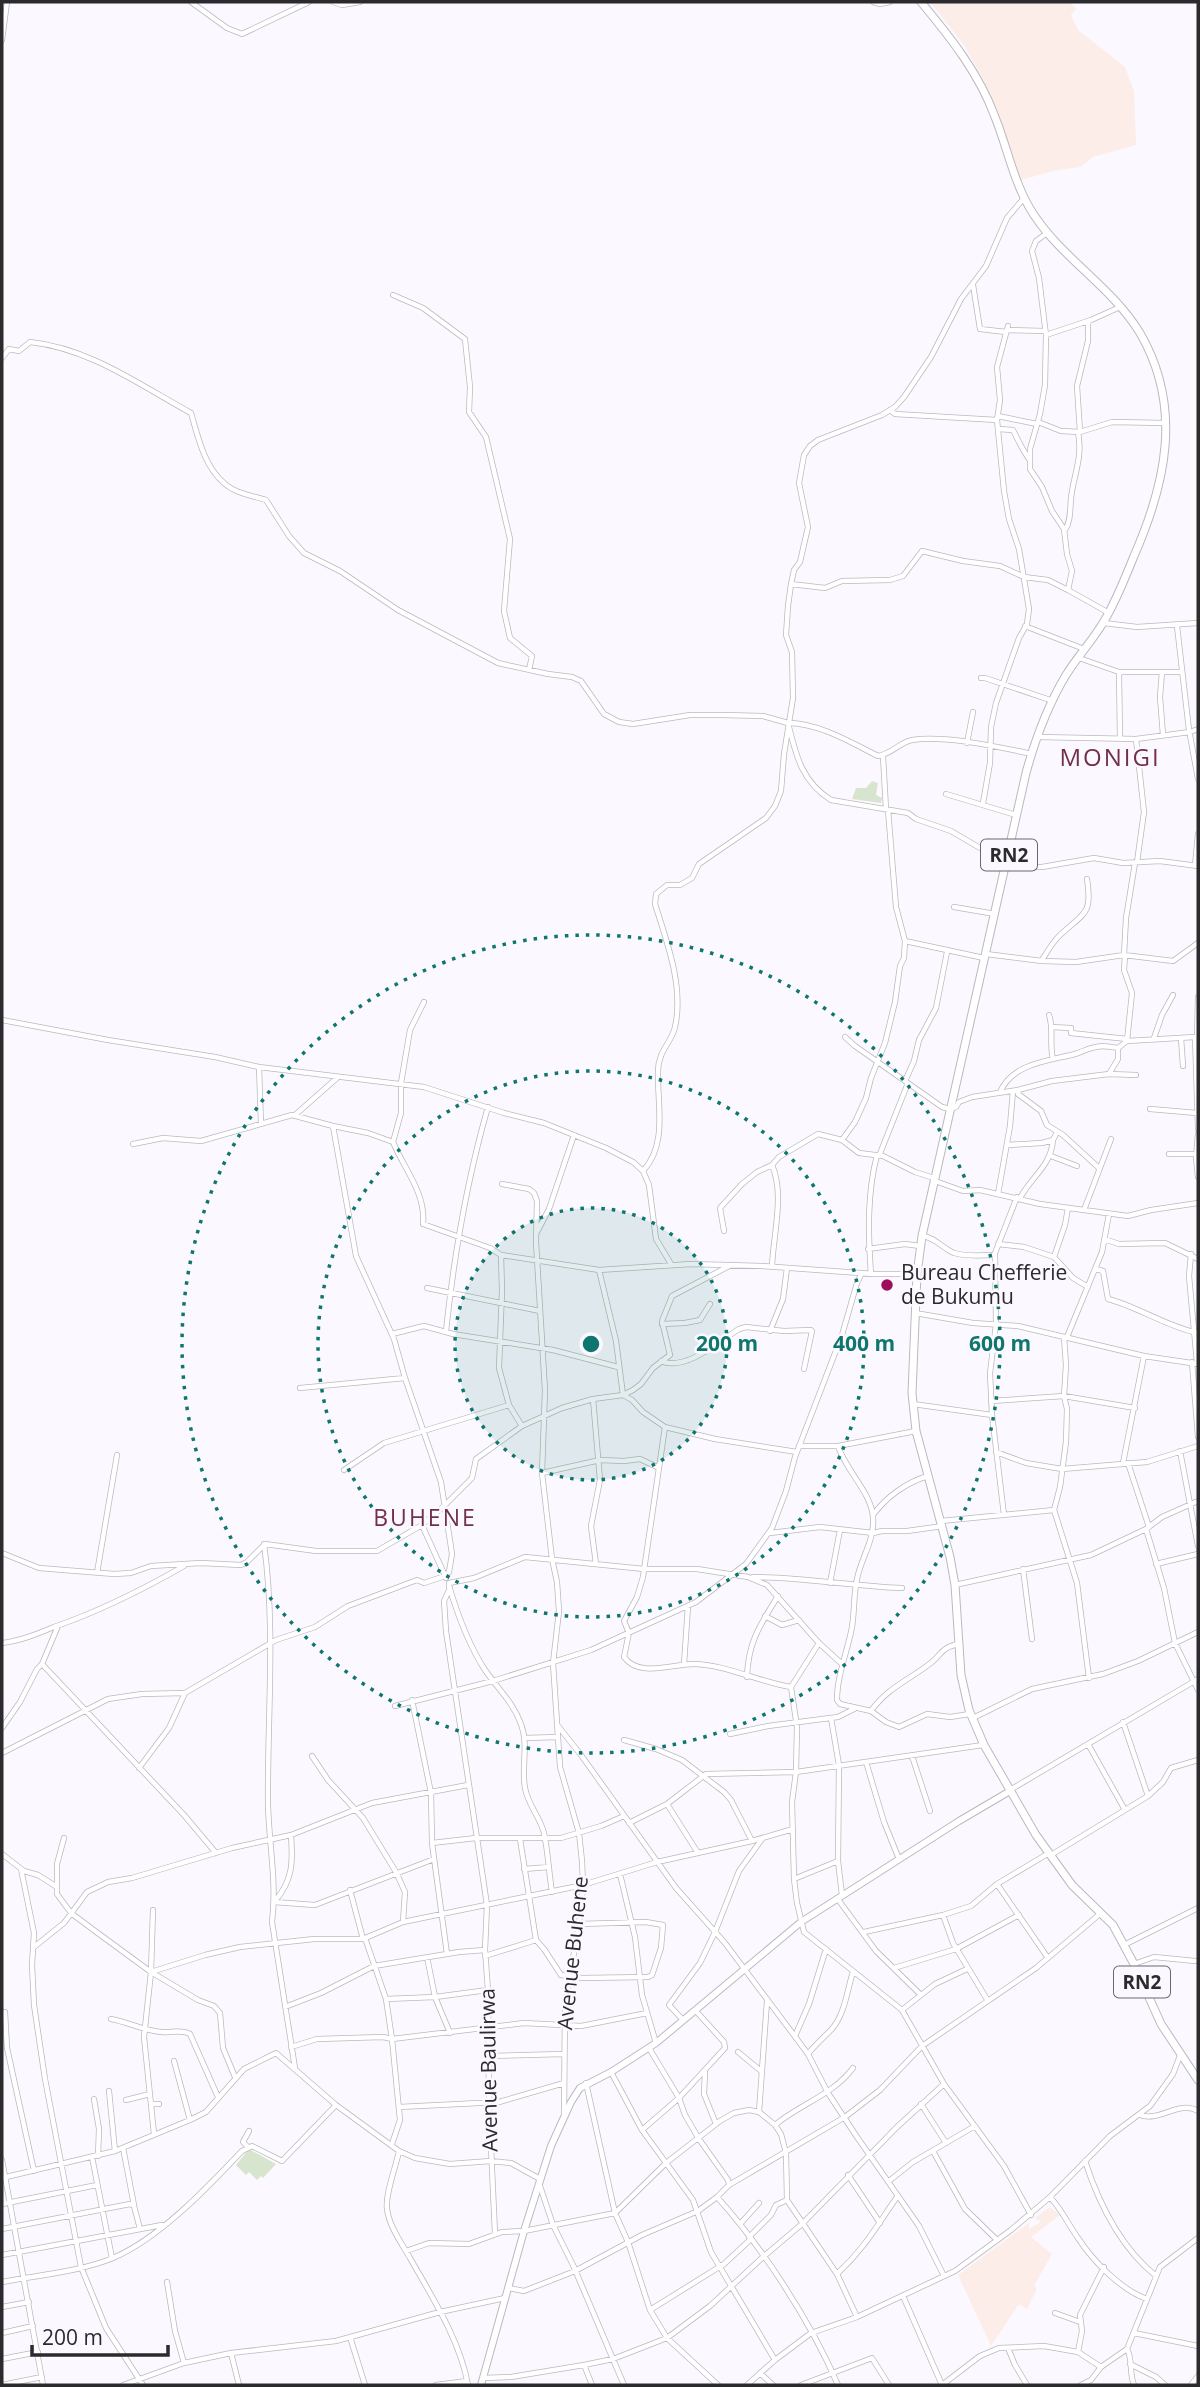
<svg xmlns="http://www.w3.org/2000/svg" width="1200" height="2387" font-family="'Open Sans',sans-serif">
  <rect width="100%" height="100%" fill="#fbf9ff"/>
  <path fill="#fcede8" d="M930,2H1070L1076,9L1071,15L1078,30L1125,67L1134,91L1136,145L1093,157L1081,167L1057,170L1021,180L994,104L984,81L964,45Z
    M1050,2207L1060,2215L1031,2237L1052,2254L1034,2286L1037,2289L1027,2309L1019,2304L991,2346L958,2275L1029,2223V2229L1041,2222L1035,2218Z"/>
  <path fill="#d8e5ce" d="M872,781L878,783L876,795L882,798L881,803L852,799L856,788H866Z
    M249,2149L276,2164L263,2178L261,2176L257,2180L249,2172L246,2175L236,2165Z"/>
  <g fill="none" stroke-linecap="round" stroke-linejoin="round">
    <g stroke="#bbb9bf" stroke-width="6">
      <path id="minor" d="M191,2L227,28L242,34L309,2
        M333,2L342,5L360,2
        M873,2L880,4L890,2
        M2,40L7,2
        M1047,233L1036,241L1032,251L1039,278L1046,335L1045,385L1040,414L1030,449V469L1042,487L1052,511L1064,529L1067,554L1072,571L1068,590L1109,613
        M973,285L980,329L1006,332
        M393,295L423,308L465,339L470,387L469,412L486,437L510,539L504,611L510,638L532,656L529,670
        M1007,330L1045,331
        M1046,335L1091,320L1120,307
        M2,358L9,349L19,351L30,342C89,348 140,385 191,413C198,437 204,466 224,483C234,493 253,496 266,500L289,536L304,553L340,571L398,610L498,663L548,674L572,677L581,681L604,714L619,722L633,724L690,715H723L763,716L788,723C796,755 801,781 831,800L908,813L916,819L951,831L992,855L1025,867H1042L1094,858L1123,863L1160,861L1198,866
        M890,410L895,414L997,420
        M998,416L1037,424
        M1038,422L1061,431L1080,432L1112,422L1165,423
        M998,429L1013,430C1018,440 1022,449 1029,459
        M1080,432L1077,386L1088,341V321
        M1065,530C1071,521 1070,509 1071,498C1074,473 1083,458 1078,432
        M791,584L825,588L842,581L890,580L903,576L922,551L963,561L1000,566L1024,577L1048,580L1068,590
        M1104,623L1137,627L1198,623
        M1025,626L1084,649
        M1177,626L1189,730L1198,779
        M1079,658L1119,672H1182
        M1119,672L1120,739
        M1162,672L1160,697L1163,735
        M981,678H985L1053,701
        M788,723C819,723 852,743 878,756C892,754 900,742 912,740C945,735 999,747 1032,754
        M1038,737L1136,739L1190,732L1198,729
        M1136,739L1144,812L1137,862
        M967,743L973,712
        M883,756L886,809
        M946,794L1016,815
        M983,803L990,763L991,727L996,703L1019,638L1027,624L1029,609L1019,549L1009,519L1004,491L997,420L1000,400L997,367L1008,326
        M1195,865L1198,834
        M954,907L995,914
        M905,941L984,958
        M986,954L1042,961L1076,962L1124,955L1173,961L1198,943
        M1124,955L1126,918L1135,863
        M1042,960C1047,952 1052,943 1059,936C1083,913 1093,916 1087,879
        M424,1002L410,1030L401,1083V1113L393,1142C404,1169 426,1193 423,1224L490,1248L501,1255L599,1270L691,1264L762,1266L874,1274H917
        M1049,1015C1054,1029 1049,1044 1053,1059
        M2,1020L108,1040L215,1057L259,1067L424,1087L504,1113L544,1123L606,1148L633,1162L643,1171L649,1185L656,1239L671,1264
        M1051,1027L1071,1028V1033L1127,1039
        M845,1037L855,1046L942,1107L950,1109L956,1107L959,1102L972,1097L1018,1090L1052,1081L1109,1074L1136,1075
        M1195,1037L1198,1129
        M1197,1037L1198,997
        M1154,1038L1162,1015L1173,995
        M1181,1038L1183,1066
        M1127,1041L1195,1037
        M259,1067L261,1124
        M1109,1074L1118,1059V1048
        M905,1081L914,1061L919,1040L936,1008L947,952
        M1018,1090V1094L1041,1111L1047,1125L1063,1135L1099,1168
        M1000,1092C1013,1063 1048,1061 1075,1054C1082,1052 1089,1048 1096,1047C1103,1045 1111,1047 1118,1048L1127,1041L1132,993L1124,970L1125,955
        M1150,1109L1197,1113
        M295,1115L337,1078
        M333,1126L368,1133L393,1142
        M1198,1134L1196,1158L1198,1177
        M842,1140L855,1122L866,1098L871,1078L885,1043L895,1002L900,966L904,958L905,941L896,907L888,810
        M1007,1145L1042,1143L1053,1140L1057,1132
        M1169,1154H1197
        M879,1156L908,1083
        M1051,1156L1077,1166
        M772,1165C785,1195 773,1235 772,1267
        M643,1171C668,1144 657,1104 658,1071C658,1051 672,1042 675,1027C684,987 667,942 655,904L656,894L667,885H680L692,878L699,864L766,818L775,806L781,791L784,754L793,698L792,652L786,635L788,606L791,584L794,570L800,562L808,527L799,483L804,455L810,446L818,440L882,415L895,407L904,397L931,357L961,299L986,266L1007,218L1024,198
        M935,1181L963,1191L980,1190L1040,1204L1128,1216L1151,1210L1198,1203
        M502,1184L529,1189L534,1193L537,1201L536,1242L545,1390L542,1473L552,1559L557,1582L559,1611L553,1663L560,1767L579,1833L582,1861L583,1885L579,1924L565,2004L564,2115
        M998,1194L1010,1126L1013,1091
        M1020,1198C1032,1176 1051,1166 1053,1140
        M1068,1208L1065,1225L1054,1257L1073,1278L1088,1287
        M1084,1210L1111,1139
        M724,1231L720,1208L742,1184L757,1172L772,1165L779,1157L818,1134L842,1140L859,1153L883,1156L915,1172L934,1178
        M537,1232L549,1209L574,1135
        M922,1236C935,1237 942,1248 954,1253C967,1257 981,1255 995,1255
        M1104,1239L1119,1244L1165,1243L1198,1259
        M998,1244L1024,1247L1054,1257
        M868,1249L905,1244L920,1246
        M1191,1254L1189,1276L1197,1363
        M501,1255L502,1290L499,1368L509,1405
        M1096,1269L1103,1271L1108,1299C1139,1307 1167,1327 1198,1333
        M599,1270L616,1341L623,1395L632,1400L643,1412L665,1427L715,1439L797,1452
        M871,1274C868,1233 867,1194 877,1155
        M427,1288L540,1311
        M915,1313L973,1323L1018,1326L1144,1356L1198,1364
        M662,1324L685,1323L700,1320L710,1304
        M446,1331C454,1255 467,1180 488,1107
        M770,1331L783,1299L787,1268
        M392,1334L424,1326L453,1334L553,1350L618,1367
        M1064,1337L1066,1365L1064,1396L1067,1409L1066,1442L1060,1487L1054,1510L1077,1583L1089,1678
        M1067,1337L1102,1252L1109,1214
        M661,1361C685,1372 720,1341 739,1329L746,1327L784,1331L811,1330L812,1331L804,1369
        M1192,1362L1198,1437
        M300,1388L405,1378
        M593,1399L600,1480L591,1526L596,1564
        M991,1401L1064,1396L1135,1408
        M913,1404L992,1415
        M665,1427L643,1577L637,1597L624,1621L629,1633L624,1657C639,1678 672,1664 693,1664C724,1664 759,1682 791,1687
        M799,1446H838L916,1431
        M838,1446C846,1471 871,1492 873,1517C875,1540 861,1558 857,1579C853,1597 855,1615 851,1632C846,1655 837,1677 837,1700L840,1704L871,1711L886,1722L899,1727L927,1714L950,1717L970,1714
        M1180,1451L1198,1546
        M996,1452L1026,1463L1062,1469L1147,1462L1198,1446
        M1123,1463L1144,1356
        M1128,1463L1149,1527
        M344,1470L384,1443L509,1405L522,1426
        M542,1473L600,1460L624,1461L640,1459L657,1467
        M873,1515C886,1497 907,1482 928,1476
        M1004,1515L992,1415L990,1373L996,1324L995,1253L1017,1197
        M941,1521L1054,1510
        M422,1525L446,1578
        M1146,1529L1164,1588L1175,1643L1198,1690
        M770,1533L820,1527L873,1533L882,1531H907L943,1526
        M264,1544C276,1630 267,1719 268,1805C269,1844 277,1883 272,1922L295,2068
        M2,1553L39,1568L114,1574L131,1573L151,1566L201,1563L241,1565L247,1562L265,1544L316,1551H377L422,1525L444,1506L472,1478L476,1459L522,1426L562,1408L593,1399L623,1395L633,1390L641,1384L653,1368L670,1355L662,1321L672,1296L731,1265
        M1156,1564L1198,1554
        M1023,1569L1032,1639
        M97,1573L117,1455
        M753,1577C803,1577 852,1586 902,1588
        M449,1583L474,1578L525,1557L644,1569H697L748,1577L767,1585L819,1643L842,1664
        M830,1583L840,1530
        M955,1585L1091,1555L1146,1529L1162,1517L1198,1501
        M449,1586C458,1616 468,1644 485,1670C498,1689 513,1702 521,1724C529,1745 521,1767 525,1788C528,1805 540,1817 544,1833C548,1852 549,1873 552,1892
        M450,1588L444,1601L446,1631L487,1905L485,1950L488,1990L489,2103L495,2234
        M765,1616L782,1625L799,1620
        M58,1626L42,1664L184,1815L216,1853
        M2,1643C20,1641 37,1634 54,1627C100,1611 142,1590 184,1566
        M819,1643L791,1687L797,1727L796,1772L792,1802L794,1879L797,1903L804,1932L902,2010L944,2084L1004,2166L1031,2215
        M684,1664L688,1606
        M747,1677C748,1642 760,1625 778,1596
        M412,1700L431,1793L432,1843L447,1954
        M395,1706L493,1681L591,1650L696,1602L746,1564L772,1528L786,1491L795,1457L842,1335L857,1283L862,1273
        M871,1711C888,1687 911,1679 932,1662C943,1652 942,1648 958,1644
        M831,1718L839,1765L838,1861L842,1895
        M973,1718L1032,1689L1103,1674L1138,1661L1198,1632
        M1123,1722L1148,1796
        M558,1726L581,1755L676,1888L725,1943L808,2054L828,2093L857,2137L919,2226L944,2276
        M2,1728L20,1702L37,1669L42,1664
        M730,1734L768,1726L838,1717L854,1709
        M525,1738L558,1737
        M624,1740L656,1749L682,1760L724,1792L731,1800L752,1841
        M1088,1744L1125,1810
        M2,1753L108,1699L142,1694L185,1693L276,1640L315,1627L348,1606L417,1580L424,1583L445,1576L449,1572L452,1554L441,1482L405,1378L394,1339L356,1256L333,1126L292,1115L201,1141L163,1138L133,1144
        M312,1756L328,1780L363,1818L396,1872L405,1892L403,1922
        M912,1756L930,1811
        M866,1762L884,1822L899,1859
        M139,1768L169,1728L185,1693
        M1010,1790L1198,1679
        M667,1804L698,1853
        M629,1823L667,1804L706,1774L796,1772L983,1745
        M64,1838L57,1864V1894L71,1913L95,1931L151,1972L198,2000L214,2006L220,2013L223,2048L235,2077
        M520,1839L536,1940L544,1949L561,1975L582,1978L648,1977L652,1975L661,1948L663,1925L646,1922L579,1924
        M432,1843L476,1838H561L601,1826L624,1816
        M2,1854L24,1871L38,1875L57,1887
        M1051,1855L1148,1796L1163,1782L1171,1768L1198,1760
        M21,1869L34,1933L32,1965L34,2005L45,2079L81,2267L106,2328L143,2385
        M524,1869L549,1867
        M620,1874L635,1937L642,1995L656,2043
        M794,1879L838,1861
        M997,1884L1048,1958
        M350,1890L363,1939
        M837,1898L876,1951L921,1995
        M275,1901C293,1880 293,1862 291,1835
        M274,1902L315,1905L434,1859
        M153,1910L151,1972L144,2037L154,2134
        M943,1915L953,1943L988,2001
        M864,1932L943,1915L971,1906L997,1884L1049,1853
        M365,1938L386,1999L392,2039L400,2120L392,2144
        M1124,1945L1198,1908
        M34,1947L64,1923L87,1892L108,1882L132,1878L232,1848L291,1835L372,1803L468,1785
        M485,1956L536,1940
        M427,1957L435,1997L450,2033
        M1134,1964L1154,1957L1195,1961
        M894,1968L956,1949L1019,1915
        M151,1972L205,1955L240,1947L314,1939H363L403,1922L583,1885L657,1862L752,1841L793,1829
        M386,1999L435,1997L488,1990
        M285,2007L321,1993L374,1966L459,1952L485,1950
        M902,2010L935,1984L967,1969
        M5,2012L7,2048L34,2171
        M111,2019C128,2022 145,2031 162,2032C172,2033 180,2029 190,2034L218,2097
        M683,2020L669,2005L700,1963L715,1932L739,1871L762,1839
        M795,2036L809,2004L826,1949
        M291,2047L317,2039L383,2037L392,2039L524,2023L581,2026L647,2013
        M649,2048L679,2098L685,2115L699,2139L728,2180L729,2184
        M738,2052L761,2071
        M808,2054C815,2045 823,2038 831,2030C845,2015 847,1990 853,1972
        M488,2056L563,2054
        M174,2061L190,2120
        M611,2072L642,2130L693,2200L711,2252L775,2360
        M705,2072L704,2094L716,2124
        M586,2083L615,2213L628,2242L650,2310L667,2338L718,2385
        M109,2091L115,2151
        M94,2099L99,2129L98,2156
        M126,2100L150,2094
        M151,2104H159
        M921,2104L946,2143
        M399,2107L499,2102L564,2083
        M759,2112L767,2001
        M1140,2115C1160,2122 1179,2100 1198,2111
        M775,2125C800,2104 833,2095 853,2068
        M642,2130L679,2098L725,2048L724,2042L695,2010
        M248,2147L243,2142L249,2131
        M123,2148L134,2205
        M399,2151C396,2167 385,2194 387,2209C389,2226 402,2244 410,2258C432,2297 460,2340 468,2385
        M933,2151L965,2209L997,2240
        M92,2157L112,2258
        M2,2160L43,2385
        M1085,2161C1099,2204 1120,2247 1156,2276
        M848,2175L880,2223
        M2,2178L115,2151L190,2120L206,2112L244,2069L276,2053L336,2105L399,2151L415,2158L450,2164L491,2161L511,2163L540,2179
        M889,2181L913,2162L975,2126
        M540,2186L553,2225L573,2265L624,2385
        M717,2197C763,2248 811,2322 838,2385
        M1050,2197C1062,2210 1068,2224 1078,2238C1093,2261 1121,2290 1147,2299
        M2,2204L97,2185
        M741,2223L759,2203
        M2,2229L130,2204L134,2206L140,2229
        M749,2237L771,2215L776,2205L787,2200
        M406,2251L429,2243L469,2244L502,2232L524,2231L615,2213L666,2163L720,2121L734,2113L749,2110L759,2112L775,2125L781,2134L786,2153L787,2200L837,2274L857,2317
        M2,2255L162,2225
        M837,2274C865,2248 876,2227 897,2197
        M2,2282C38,2275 79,2272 113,2258C160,2238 208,2187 242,2151L252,2146L282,2161L336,2105
        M167,2282L175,2331L184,2363
        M508,2288L524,2291L575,2271L642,2235L698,2211L717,2197L729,2185L845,2117L880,2090L922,2046L1036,1968L1101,1913
        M903,2296L942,2385
        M2,2307L29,2302
        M650,2310L724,2264L751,2239
        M1055,2313L1080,2322
        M2,2333L33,2326
        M1134,2333L1198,2346
        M350,2337L365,2385
        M1008,2348L1015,2365L1027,2385
        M1127,2349C1133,2359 1129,2374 1134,2385
        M1078,2352L1082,2331L1080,2315L1104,2267
        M231,2353L239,2385
        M2,2359L38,2352
        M1130,2364L1156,2377L1165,2385
        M584,2365L592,2385
        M760,2373L773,2385
        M483,2378L511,2377L584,2365L613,2359L667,2338L710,2306L763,2257L802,2224L897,2127L944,2084
        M2,2385L42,2377
        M123,2385L184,2363L231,2353L336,2341L440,2312L505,2298
        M436,2385L467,2381
        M747,2385L775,2360L811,2333L857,2317L955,2271L1011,2230L1050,2197L1110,2136L1150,2106L1173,2074L1181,2053
        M801,2385L872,2358L889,2385
        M942,2385L980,2356L999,2348L1044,2346L1078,2352L1101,2367
        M1081,2385L1091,2380L1101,2367L1127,2349L1160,2267L1198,2238
        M1191,2385L1198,2376"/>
    </g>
    <g stroke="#bbb9bf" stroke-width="8">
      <path id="secondary" d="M481,2385L524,2231L551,2146L571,2102L580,2088L611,2072L656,2043L801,1922L959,1821L1010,1791"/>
    </g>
    <g stroke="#bbb9bf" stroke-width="9">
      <path id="trunk" d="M921,2C950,37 979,73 995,117C1008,149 1014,185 1034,215C1063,259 1112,287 1140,333C1183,407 1166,483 1134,556C1126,576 1118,596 1108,614C1097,636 1079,654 1066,675C1048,705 1035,740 1026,773L922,1236L917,1274L912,1393L916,1431L950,1557L955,1585L961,1675L969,1710L984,1745L1036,1835L1072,1885L1113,1925L1134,1964L1161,2024L1198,2080"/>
    </g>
    <use href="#minor" stroke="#fff" stroke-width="4.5"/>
    <use href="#secondary" stroke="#fff" stroke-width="6"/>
    <use href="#trunk" stroke="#fff" stroke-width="7"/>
  </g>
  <circle cx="591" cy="1344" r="136" fill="#0f766e" fill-opacity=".12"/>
  <g fill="none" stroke="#0f766e" stroke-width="3.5" stroke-dasharray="3.5 7">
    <circle cx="591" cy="1344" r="136"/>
    <circle cx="591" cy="1344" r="273"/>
    <circle cx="591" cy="1344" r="409"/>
  </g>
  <circle fill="#9e0f5a" stroke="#fbf9ff" stroke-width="2.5" cx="887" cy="1285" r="7"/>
  <g text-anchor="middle" stroke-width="5" stroke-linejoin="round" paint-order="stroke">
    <g fill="#fbf9ff" stroke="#69696c" stroke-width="2">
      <rect x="981" y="839.5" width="56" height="31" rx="5"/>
      <rect x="1114" y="1966.5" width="56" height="31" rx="5"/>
    </g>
    <g font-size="19" font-weight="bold" fill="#2b2b2d">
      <text x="1009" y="862">RN2</text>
      <text x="1142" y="1989">RN2</text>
    </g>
    <g font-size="21" fill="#2b2b2d" stroke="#fbf9ff" text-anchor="start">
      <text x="901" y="1280">Bureau Chefferie<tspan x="901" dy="24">de Bukumu</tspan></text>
    </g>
    <g font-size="21" fill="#2b2b2d" stroke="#fbf9ff">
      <text transform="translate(573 1953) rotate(-84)" y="7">Avenue Buhene</text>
      <text transform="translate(489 2070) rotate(-91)" y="7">Avenue Baulirwa</text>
    </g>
    <g font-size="23" letter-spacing="2" fill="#73304b" stroke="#fbf9ff">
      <text x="425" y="1526">BUHENE</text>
    </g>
    <g font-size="24" letter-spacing="2" fill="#73304b" stroke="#fbf9ff">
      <text x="1110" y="766">MONIGI</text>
    </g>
  </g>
  <circle cx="591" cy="1344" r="10" fill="#0f766e" stroke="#fbf9ff" stroke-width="3.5"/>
  <g font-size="21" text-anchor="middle" font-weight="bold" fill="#0f766e" stroke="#fbf9ff" stroke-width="5" stroke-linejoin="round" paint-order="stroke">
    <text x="727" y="1351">200 m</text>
    <text x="864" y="1351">400 m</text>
    <text x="1000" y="1351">600 m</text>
  </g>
  <rect width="1200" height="2387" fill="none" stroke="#2b2b2d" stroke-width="7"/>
  <path d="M32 2345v10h136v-10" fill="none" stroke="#2b2b2d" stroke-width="3.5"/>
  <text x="42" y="2345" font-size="21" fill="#2b2b2d" stroke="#fbf9ff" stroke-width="5" paint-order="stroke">200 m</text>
</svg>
